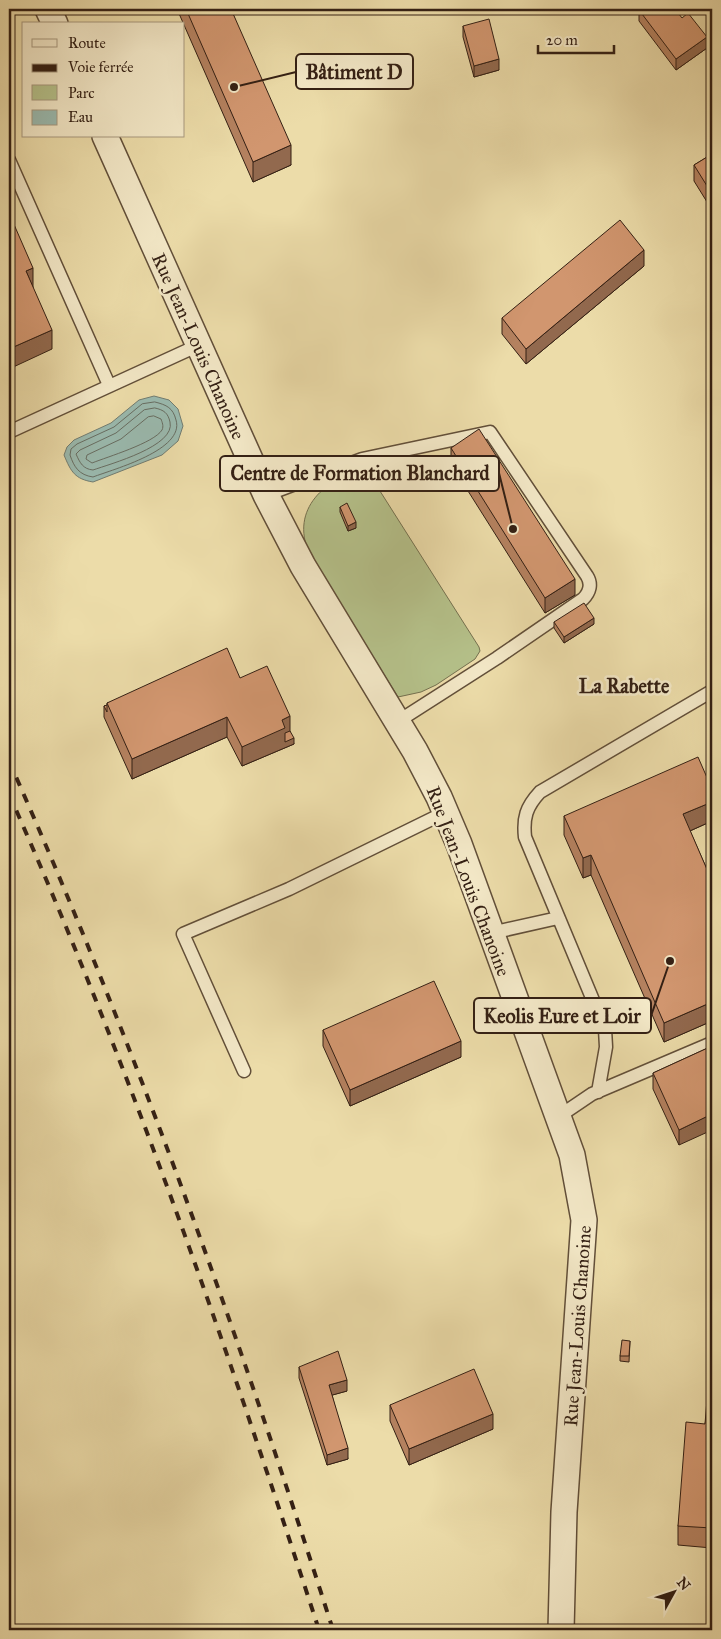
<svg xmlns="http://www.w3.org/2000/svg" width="721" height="1639" font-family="'IM FELL Great Primer',serif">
  <rect width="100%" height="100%" fill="#ecdca9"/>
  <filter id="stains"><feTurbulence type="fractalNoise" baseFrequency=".004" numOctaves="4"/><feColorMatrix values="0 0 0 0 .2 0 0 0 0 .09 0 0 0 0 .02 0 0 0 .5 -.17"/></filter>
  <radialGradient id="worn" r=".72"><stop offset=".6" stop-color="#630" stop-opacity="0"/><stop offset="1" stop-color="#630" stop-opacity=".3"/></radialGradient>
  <path fill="#b5c18a" stroke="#74704f" d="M366,469L479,647L480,651L475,659L436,685L421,692L398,697L309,553C290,509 325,478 366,469Z"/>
  <path fill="#9abaaf" stroke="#717c71" d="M154,396L169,400L178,409L183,426L178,441L162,455L93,482C75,479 71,472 64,455L67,447L74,440L111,423L139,400Z"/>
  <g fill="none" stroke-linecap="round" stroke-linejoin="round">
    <path stroke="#676d62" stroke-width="1" d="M155,402C167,405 173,408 176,420C185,450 114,469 93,477C79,475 74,467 70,455L71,449L77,444L114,427L142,404Z
      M155,408C164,410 168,413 170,422C176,446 110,464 93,470C83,469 80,463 76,454L80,450L116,433L144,410Z
      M154,416L161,419C162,422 164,426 162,430C154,443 107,457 92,463L86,459L87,455L121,439L148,417Z"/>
    <g stroke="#624f39" stroke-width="15">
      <path id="lane" d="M9,160L109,385
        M9,432L199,345
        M266,495L362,459L490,432L587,576C592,584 590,592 583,599L497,658L397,722
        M491,933L558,918
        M244,1071L183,934L289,889L446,812
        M598,1092L606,1047L605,1029L525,837C523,818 526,807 540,792L712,691
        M558,1117L592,1094L712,1043"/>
    </g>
    <g stroke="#624f39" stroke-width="28">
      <path id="street" d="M48,9L55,24
        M105,136L266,495L303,566L415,751L439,797L459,844L572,1155L584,1220L564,1512L561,1630"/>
    </g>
    <use href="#lane" stroke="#f3e8c7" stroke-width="12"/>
    <use href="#street" stroke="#f3e8c7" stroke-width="25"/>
    <path stroke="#342014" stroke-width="4" stroke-dasharray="9 9" stroke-linecap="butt" d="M9,761C135,1044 239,1335 333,1630
      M9,794C130,1066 227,1347 319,1630"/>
  </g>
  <path fill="#b4815f" stroke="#342014" d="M177,9H231L291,165L253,182Z
    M639,10L707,48L676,70L639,21Z
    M463,26L499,70L474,77L463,37Z
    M712,154V210L694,181V165Z
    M644,266L526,364L502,334V318Z
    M451,448L575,595L545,613L451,464Z
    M340,507L356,528L348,531L340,512Z
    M554,622L594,624L564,643L554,628Z
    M240,678L290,731L294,744L242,766L227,737L132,779L104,717V706L107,705V703Z
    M564,816L712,821L690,831L712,881V1021L664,1042L591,875L583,878L564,835Z
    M323,1030L461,1057L350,1106L323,1046Z
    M712,1046L679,1145L653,1089V1073Z
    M630,1341L629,1362L620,1361V1356Z
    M299,1367L347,1391L332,1395L348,1459L327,1465L299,1378Z
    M712,1387V1548L678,1545V1526L705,1424Z
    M390,1405L493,1429L409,1465L390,1421Z"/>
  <path fill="#92694e" stroke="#342014" d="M707,37V48L676,70V59Z
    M499,59V70L474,77V66Z
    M291,145V165L253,182V162Z
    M644,250V266L526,364V349Z
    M33,268V288L26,271Z
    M52,330V349L9,369V349Z
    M356,522V528L348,531V526Z
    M575,579V595L545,613V598Z
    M594,618V624L564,643V637Z
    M290,716V736L294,738V744L242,766V747L282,720Z
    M227,717V737L132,779V759Z
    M712,802V821L683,834V814Z
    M591,855V875L583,878V858Z
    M712,1002V1021L664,1042V1023Z
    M461,1041V1057L350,1106V1090Z
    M712,1114V1130L679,1145V1130Z
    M347,1380V1391L329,1396V1385Z
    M493,1414V1429L409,1465V1449Z
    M348,1448V1459L327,1465V1455Z"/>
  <path fill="#d1966f" stroke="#342014" d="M186,9H231L291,145L253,162Z
    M640,9H675L682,18L688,13L707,37L676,59L639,10Z
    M489,19L499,59L474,66L463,26Z
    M712,154V194L694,165Z
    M9,213L33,268L26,271L52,330L9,349Z
    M620,220L644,250L526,349L502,318Z
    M479,429L575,579L545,598L451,448Z
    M347,503L356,522L348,526L340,507Z
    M584,603L594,618L564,637L554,622Z
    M227,648L240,678L267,666L290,716L282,720L285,728L242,747L227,717L132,759L107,703Z
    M107,705V712L104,706Z
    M290,731L294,738L285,742V733Z
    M698,757L712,789V802L683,814L712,881V1002L664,1023L591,855L583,858L564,816Z
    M434,981L461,1041L350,1090L323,1030Z
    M712,1046V1114L679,1130L653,1073Z
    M622,1340L630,1341L629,1356H620Z
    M338,1351L347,1380L329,1385L348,1448L327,1455L299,1367Z
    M474,1369L493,1414L409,1449L390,1405Z
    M708,1387H712V1528L678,1526L686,1422L705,1424Z"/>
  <g text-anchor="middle" stroke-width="5" stroke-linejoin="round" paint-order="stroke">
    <g font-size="19" fill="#342014" stroke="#f3e8c7">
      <text transform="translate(199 346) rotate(66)" y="7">Rue Jean-Louis Chanoine</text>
      <text transform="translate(469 881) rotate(69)" y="7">Rue Jean-Louis Chanoine</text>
      <text transform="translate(577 1326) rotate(-86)" y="7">Rue Jean-Louis Chanoine</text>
    </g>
    <g font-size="20" font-weight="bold" fill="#342014" stroke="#f3e8c7">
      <text x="624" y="693">La Rabette</text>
    </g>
  </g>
  <path fill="none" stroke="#342014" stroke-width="2" d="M234 87L296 72M513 529L499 473M670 961L651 1016"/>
  <g fill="#342014" stroke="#f3e8c7" stroke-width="2">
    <circle cx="234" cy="87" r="5"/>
    <circle cx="513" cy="529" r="5"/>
    <circle cx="670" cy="961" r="5"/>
  </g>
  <g fill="#f3e8c7" stroke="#342014" stroke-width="2">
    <rect x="296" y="54" width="117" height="35" rx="5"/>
    <rect x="220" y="456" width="279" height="35" rx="5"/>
    <rect x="474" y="998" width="177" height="35" rx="5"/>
  </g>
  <g font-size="20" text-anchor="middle" font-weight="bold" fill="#342014">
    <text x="354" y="79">Bâtiment D</text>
    <text x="360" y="480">Centre de Formation Blanchard</text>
    <text x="562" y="1023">Keolis Eure et Loir</text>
  </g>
  <rect width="721" height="1639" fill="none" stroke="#ecdca9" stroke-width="30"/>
  <rect x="10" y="10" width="701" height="1619" fill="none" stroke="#342014" stroke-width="2.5"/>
  <rect x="15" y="15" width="691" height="1609" fill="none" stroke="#342014"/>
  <rect x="22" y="22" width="162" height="115" fill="#f3e8c7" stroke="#a7987f"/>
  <rect x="32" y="39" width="25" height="8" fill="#f3e8c7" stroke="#a7987f"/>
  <text x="68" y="48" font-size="15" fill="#342014">Route</text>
  <rect x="32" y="64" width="25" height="8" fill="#342014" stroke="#a7987f"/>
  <text x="68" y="72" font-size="15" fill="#342014">Voie ferrée</text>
  <rect x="32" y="85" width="25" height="15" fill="#b5c18a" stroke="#a7987f"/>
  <text x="68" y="98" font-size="15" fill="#342014">Parc</text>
  <rect x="32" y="110" width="25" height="15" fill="#9abaaf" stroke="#a7987f"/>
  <text x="68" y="122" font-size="15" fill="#342014">Eau</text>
  <g transform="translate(674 1592) rotate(50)" stroke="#f3e8c7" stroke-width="4" paint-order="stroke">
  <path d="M0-4L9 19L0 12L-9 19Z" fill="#342014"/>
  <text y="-8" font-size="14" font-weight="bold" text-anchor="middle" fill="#342014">N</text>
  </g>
  <path d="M538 45v8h76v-8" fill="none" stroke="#342014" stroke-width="2.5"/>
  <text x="546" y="45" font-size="15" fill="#342014" stroke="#f3e8c7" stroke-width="4" paint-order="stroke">20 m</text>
  <rect width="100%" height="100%" filter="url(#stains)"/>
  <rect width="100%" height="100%" fill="url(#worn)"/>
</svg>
